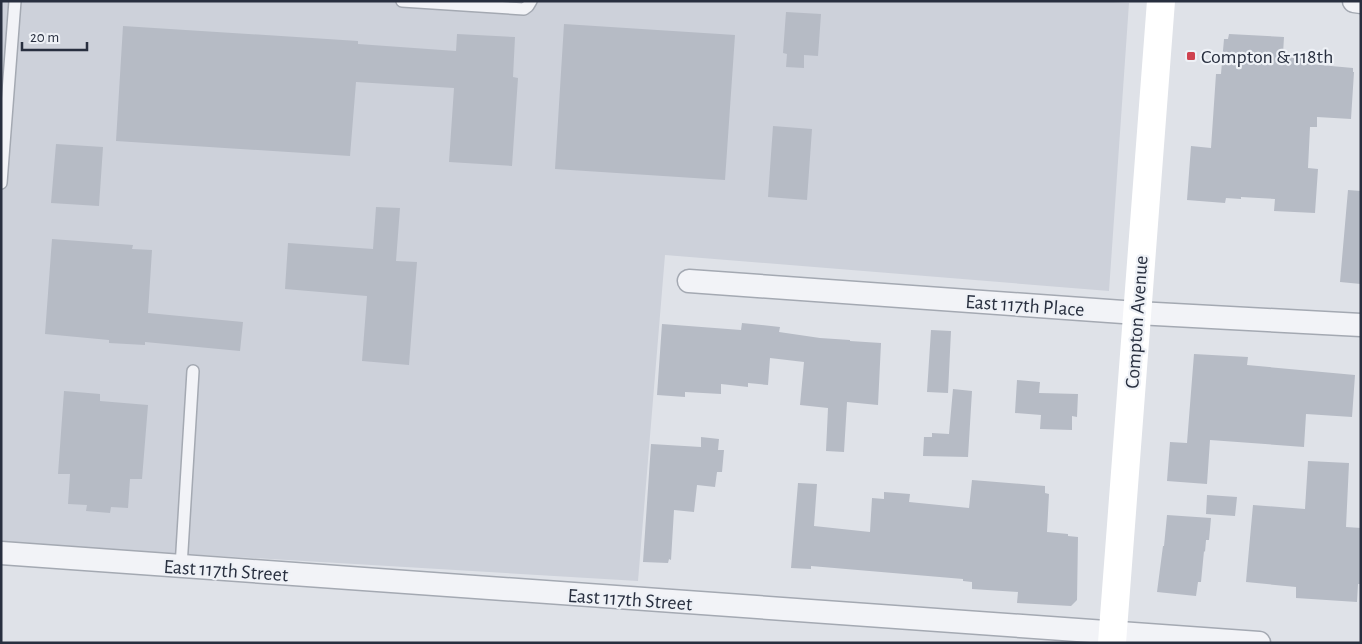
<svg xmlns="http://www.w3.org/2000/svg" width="1362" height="644" font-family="'Alegreya Sans',sans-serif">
  <rect width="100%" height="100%" fill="#dfe2e8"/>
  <path fill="#cdd1da" d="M1,1H1097L1129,3L1109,291L665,255L638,581L1,543Z"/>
  <path fill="#b6bbc5" d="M786,12L821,14L818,56L804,55V68L786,67L787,54L783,53Z
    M564,24L735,35L725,180L555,169Z
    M123,26L358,41V44L456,51L457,34L515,37L513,77L518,78L512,166L449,162L454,88L356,82L350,156L116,141Z
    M1229,34L1284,37L1283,54L1309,56V64L1353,68V72H1354L1351,119L1317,117V127H1310L1308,168L1318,169L1315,213L1274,211L1275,199L1241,197V199L1226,198L1225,203L1187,200L1191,146L1211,148L1216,74H1221L1224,39H1228Z
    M773,126L812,129L807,200L768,197Z
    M56,144L103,147L99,206L51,203Z
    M1348,190L1361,191V284L1340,282Z
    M376,207L400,208L396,261L417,262L409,365L362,361L367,296L285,289L288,243L373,249Z
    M52,239L133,245L132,249L152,250L148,313L243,322L240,351L145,342V345L109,343V340L45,334Z
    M742,323L780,327L779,332L820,338L850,340V341L881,343L878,405L847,402L844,452L826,451L828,408L800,405L804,362L770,358L768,385L748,383V387L721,384V394L685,392V397L657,395L662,324L741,330Z
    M931,330L951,331L948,393L927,392Z
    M1194,354L1248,357L1247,365L1355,375L1352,417L1306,414L1304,447L1210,440L1207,484L1167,481L1170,442L1187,443Z
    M1017,380L1040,382L1039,393L1078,394L1077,417L1072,416V430L1040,429L1041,415L1015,413Z
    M953,389L972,391L968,457L923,456L924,437H932V433L949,434Z
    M64,391L100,394V401L148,405L142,479H130L128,508L111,507L110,513L86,511L87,505L68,504L70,474H58Z
    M701,437L719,439L718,450H724L722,472H717L715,487L697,485L694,512L674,510L671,560L669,559L668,563L643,562L651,444L701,447Z
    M1308,461L1349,463L1346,527L1361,528V584H1358L1357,602L1296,598V587L1246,582L1253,505L1305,509Z
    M972,480L1045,486V493L1049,494L1047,532L1068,534V536L1078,537L1077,600L1071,606L1017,603L1018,592L972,589V582L963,581V579L811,566V569L791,568L798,483L817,484L814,526L870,532L872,498L884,499V492L910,494L909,502L969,508Z
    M1207,495L1237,497L1235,516L1206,514Z
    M1167,515L1211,518L1209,540H1206L1205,552L1204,551L1201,582H1198L1196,596L1157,592L1163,546H1164Z"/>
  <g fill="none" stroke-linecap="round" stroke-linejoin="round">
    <g stroke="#a4a9b2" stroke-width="14">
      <path id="service" d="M402,1L524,9L528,6L531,1
        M1,183L15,1
        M181,567L193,371"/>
    </g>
    <g stroke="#a4a9b2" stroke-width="25">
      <path id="minor" d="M1354,1L1361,2
        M689,281L1137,313L1361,325
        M1,553L1259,643"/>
    </g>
    <use href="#service" stroke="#f2f3f7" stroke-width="11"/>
    <use href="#minor" stroke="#f2f3f7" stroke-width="22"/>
    <path stroke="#fff" stroke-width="28" d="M1112,643L1161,1"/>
  </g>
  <rect fill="#cf424f" stroke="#eef1f6" stroke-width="2" x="1186" y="51" width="10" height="10" rx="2.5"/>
  <g text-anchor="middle" stroke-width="4.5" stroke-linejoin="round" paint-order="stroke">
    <g font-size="20" fill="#282f3f" stroke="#eef1f6" text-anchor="start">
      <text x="1201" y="63">Compton &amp; 118th</text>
    </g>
    <g font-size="20" fill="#282f3f" stroke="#eef1f6">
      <text transform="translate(1025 305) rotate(4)" y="7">East 117th Place</text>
      <text transform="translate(1136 322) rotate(-86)" y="7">Compton Avenue</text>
      <text transform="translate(226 570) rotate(4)" y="7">East 117th Street</text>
      <text transform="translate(630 599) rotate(4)" y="7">East 117th Street</text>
    </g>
  </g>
  <rect width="1362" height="644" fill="none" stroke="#282f3f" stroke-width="5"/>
  <path d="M22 42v8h65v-8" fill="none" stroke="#282f3f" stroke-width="2.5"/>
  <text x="30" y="42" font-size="15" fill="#282f3f" stroke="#eef1f6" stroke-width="4" paint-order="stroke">20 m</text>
</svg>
